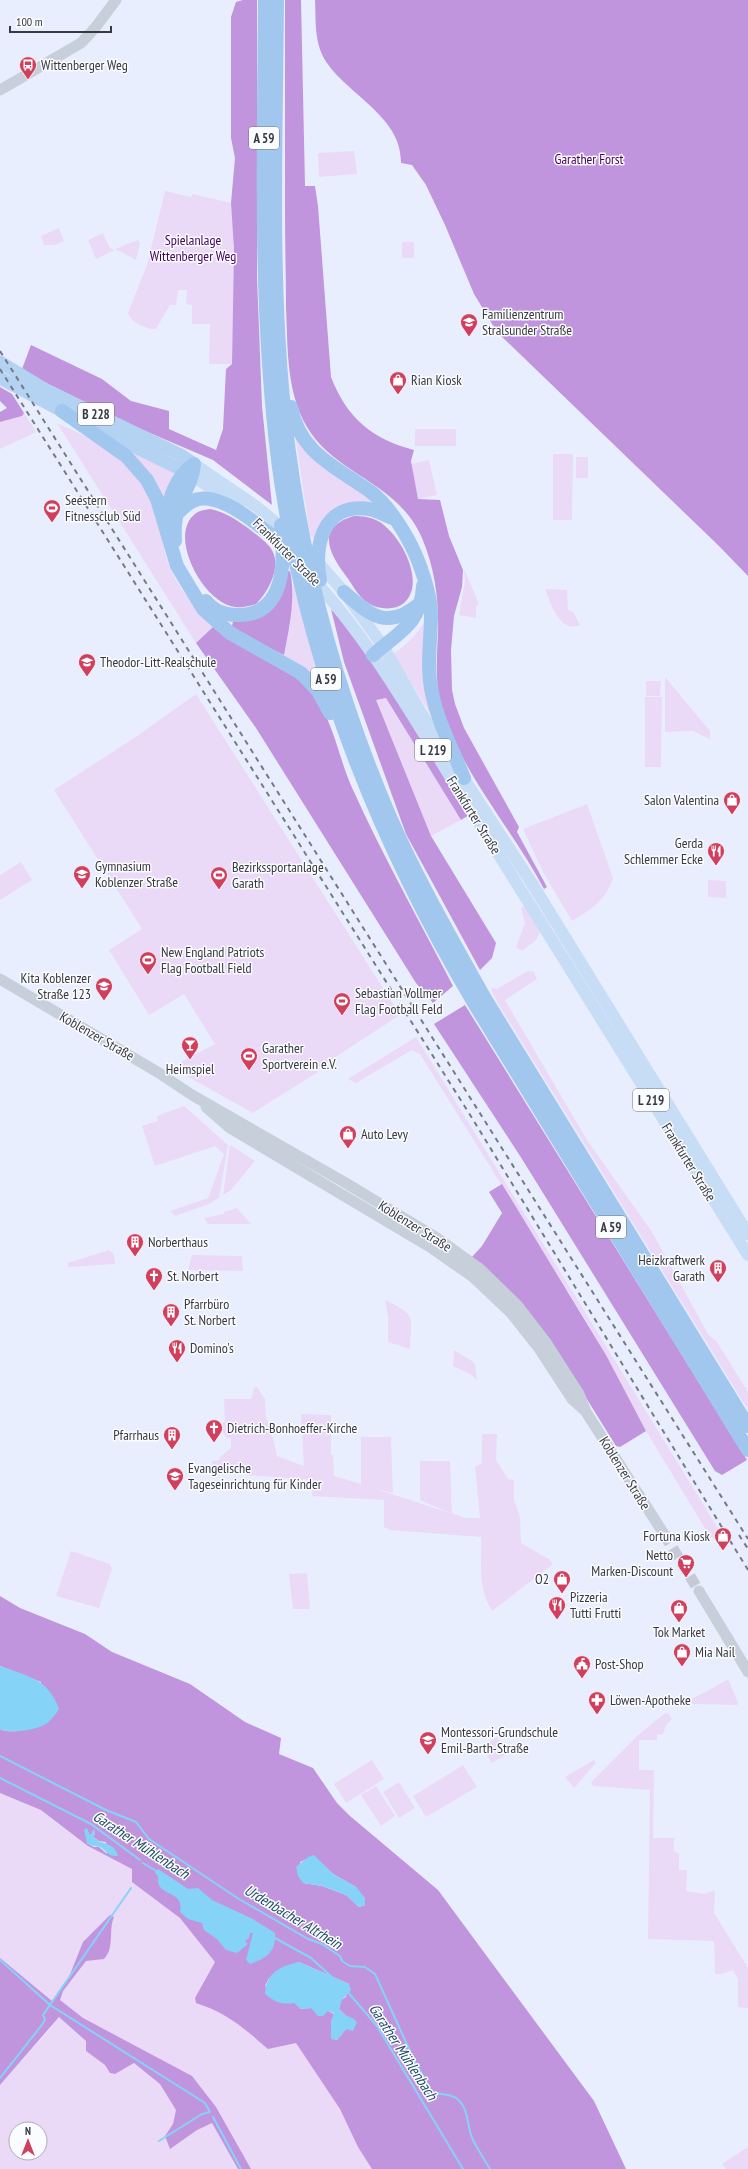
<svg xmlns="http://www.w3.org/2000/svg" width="748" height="2169" font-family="'PT Sans Narrow',sans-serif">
  <rect width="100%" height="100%" fill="#e9eefe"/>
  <path fill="#ebd9f8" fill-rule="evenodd" d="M354,151L357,174L319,177L318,153Z
    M165,191L191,197L193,194L231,203L234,249L232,364H209L210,324H192V305L186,304L187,290H178L176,305H170L156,329C146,329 131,323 128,313L147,265Z
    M59,228L64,241L54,245H44L41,236Z
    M103,233L110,248L115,250L96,259L88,240Z
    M138,240L140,243L136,260L115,249Z
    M402,242H414V258H402Z
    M24,413L36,432L0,449V422L22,416Z
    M57,423C95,440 135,460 152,500C161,521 161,545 169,566C178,589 197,608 213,627L196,643Z
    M294,428L382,507L361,503L316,540L310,535Z
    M415,429H456V446H415Z
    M111,438L180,473L167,502Z
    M553,454H573L572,520H553Z
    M576,457H588V478H576Z
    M429,460L437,495L418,499L411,464Z
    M464,569L479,604L476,606V618L459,615L465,581Z
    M293,583L323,690L307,670L284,655L290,625Z
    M545,589L567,590L568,610L573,612L580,625C560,634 551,604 545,589Z
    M428,615L443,734L393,654C409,643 419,633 428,615Z
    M665,677L710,731V739L693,731L665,732Z
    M646,681H661L660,696H646Z
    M196,694L400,1015L317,1069L318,1072L253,1113L183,1074L178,1067L181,1062L215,1044L184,994L149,1015L109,950L142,929L54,790L140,734Z
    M645,697H662L661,767H645Z
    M386,698L461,820L431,836L375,700Z
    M587,804L613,878C606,900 592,909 572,921L543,872L523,829Z
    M21,862L32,880L0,900V875Z
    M708,880L726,881V898L708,897Z
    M525,906L540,932L536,940L522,951L516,947L525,923L521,908Z
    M528,971L534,972L537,979L505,1000L587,1140L652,1232L708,1334L717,1342L748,1392V1410L496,1000L491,989L494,988L497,989Z
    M416,1037L722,1535L717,1538L710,1537L706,1530L646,1431L606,1355L582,1314L420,1054L412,1050L356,1083L348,1079Z
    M184,1106L228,1145L219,1198L209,1204L175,1216L170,1211L208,1198L224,1154L215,1146L155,1166L142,1126L158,1121L157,1116Z
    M230,1145L255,1161L231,1190L223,1195Z
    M237,1208L251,1224H208L204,1218L224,1214V1212Z
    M109,1250L114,1254L115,1264L68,1267V1263Z
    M192,1255L242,1256L243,1271L188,1270Z
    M385,1300C417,1315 411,1316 410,1349L388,1342V1316Z
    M454,1350L475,1363L477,1380L470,1374L453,1366Z
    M257,1387L265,1399L266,1417L274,1442L277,1456L304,1466L301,1414L331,1415V1455H333L334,1476L361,1484V1437H391L393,1493L376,1489L450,1513L420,1500V1461H450L452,1513L465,1518H480L475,1467L482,1463V1434H497L496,1460L508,1479L514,1480V1500L520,1517L521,1543L550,1560L553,1564L492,1611C477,1587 482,1563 481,1537L390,1530L384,1527V1500L312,1496L313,1480L247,1475L246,1472H237V1468L211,1467L212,1461L219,1460L220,1457L231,1448V1438H227L219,1427L225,1420L224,1399H251L254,1388Z
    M71,1551L110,1564L112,1569L99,1608L56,1596Z
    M307,1573L310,1609H293L289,1574Z
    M0,1652L176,1729L255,1797L324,1846L336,1862L432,1936L495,2030L534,2065L559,2116L581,2169H241L213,2117L152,2070L50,2005L0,1960V1729C10,1734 34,1730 44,1725C51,1721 55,1715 59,1709C49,1679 27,1676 0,1666ZM87,1829L90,1836L94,1830L95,1834L93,1837C101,1844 115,1842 118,1856H112L99,1847H94L87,1843L84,1830ZM314,1856L333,1873L356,1887L365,1898V1905L359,1907L346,1895L322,1886L303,1883L298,1876L296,1867L308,1857ZM158,1869L188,1889L198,1888L212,1900L253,1919L275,1933C276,1952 267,1958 250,1964L246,1960L253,1933L250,1932L249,1938L245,1941L248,1944L241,1952L226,1950L217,1939L204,1930L202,1923L188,1919L180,1912C185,1888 155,1899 158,1876L155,1873ZM299,1962L349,1984L351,1990L341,2000L339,2009C344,2016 352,2016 357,2022L353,2030L346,2029L337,2040L331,2039V2022L334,2014L328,2011L323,2016H318L311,2008L301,2009L294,2002C281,2005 275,2002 265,1994C265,1973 280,1966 299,1962Z
    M727,1680L729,1681L738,1703L737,1705L692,1704V1699Z
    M665,1713L669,1714L672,1719L666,1725L663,1734L657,1735V1740H639V1770H654L653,1838H674V1852L679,1853V1870H687L686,1891L705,1894L714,1890L715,1892L714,1913L748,1968V2008L738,2007V1979L733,1970L722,1974H715L714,1941L648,1939L650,1790L593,1786L591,1782L637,1736Z
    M497,1737L507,1754L492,1763L482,1747Z
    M372,1760L384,1779L346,1803L334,1784Z
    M594,1760L596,1763L574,1788L565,1777Z
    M463,1765L477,1787L426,1817L413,1796Z
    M399,1782L415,1808L399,1818L383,1792Z
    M376,1786L395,1816L381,1826L361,1795Z
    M59,2016L86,2041V2051L105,2065L110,2073L115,2074L134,2063L212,2123L238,2169H0V2085L50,2029ZM16,2129H40V2153H16Z
    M748,2147V2169H726L722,2164Z"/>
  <path fill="#c194de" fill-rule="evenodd" d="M243,0H257V277L262,406L272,505L213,460L136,427L32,376L22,369L31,345L102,379L131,401L169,411V429L216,450L223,429L226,369L232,364L234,249L231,203L235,158L231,138V17L236,2Z
    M285,0H301L305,186H315L318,206L331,377C347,418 372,439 414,450L411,461L418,499L440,500L449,536L463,570L462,587L454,616L451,650L452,690L455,704L464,728L519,827L517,832L547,887L544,889C511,826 459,772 440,701C435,679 437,656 438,633C439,600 435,569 422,538C398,482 334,474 307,427C286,391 288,349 286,308C286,276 285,243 285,211C285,140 285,70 285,0Z
    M315,0H748V576L719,546L497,332L474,294L445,225L426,185L412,165L401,163C402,116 347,95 325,60C314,42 316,20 315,0Z
    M0,387L12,394L24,413L22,416L0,422V412L7,408L0,401Z
    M210,509C225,512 235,519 248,528C255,534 263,539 269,546C284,563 269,591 256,604C249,606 242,608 235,607C204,604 167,536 195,514C199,510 205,510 210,509Z
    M354,516C362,516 371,517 378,521C400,533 427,583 404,603C393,612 374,609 364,600C357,594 352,584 346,576C328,552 316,527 354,516Z
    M290,571C296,598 289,629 284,655L254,641L232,626L233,621C270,623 272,600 286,572Z
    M331,609L368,652L469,815L461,820L386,698L376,700L431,836L496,943L492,958L480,970L406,834L344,662Z
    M213,627C244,655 289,662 315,697C335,725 339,761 354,792C384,858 420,922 453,986L433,1003L416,983L256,728L196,643Z
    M465,1005L747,1460L722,1475L715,1471L522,1159L434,1024Z
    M502,1184L606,1355L646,1431L620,1447L616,1446L562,1359L471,1258L482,1246L502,1213L489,1192Z
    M0,1596L20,1608L85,1634L112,1652L190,1684L245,1722L281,1738L279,1754L313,1768L337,1803L350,1816L438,1890L594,2101L626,2169H372L358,2147L340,2109L296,2043L268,2049C244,2028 227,2013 196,2003L195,1998L215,1962L180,1918L132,1882V1869L88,1846L41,1810L0,1793V1729C11,1735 30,1728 42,1725L41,1682L0,1666ZM94,1830L95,1834L93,1837L99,1841L106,1842L107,1854L99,1847H94L87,1843L88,1832L90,1836ZM314,1856L333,1874L356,1887L365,1905L359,1907L346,1895L322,1886L303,1883L300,1862ZM299,1962L349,1984L346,1997L341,2000L339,2009L348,2018L346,2029L337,2040L331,2038V2022L334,2014C324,2008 312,2007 301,2009L294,2002L265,1986L269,1978Z
    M110,1915L114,1917C108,1930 115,1948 104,1959L86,1961L63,1991L60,2000L83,2018L192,2076L216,2107L251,2169H238L212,2123L197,2130L170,2149L165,2136L173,2124L176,2110L160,2084L134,2063L115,2074L110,2073L105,2065L86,2051V2041L59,2017L0,2085V1958L52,2001L69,1977L83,1942Z"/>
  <path fill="#86d3f8" d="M0,1666C27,1676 49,1679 59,1709C55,1715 51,1721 44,1725C34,1730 10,1734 0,1729Z
    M87,1828L90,1836L94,1829L95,1834L93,1837C101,1845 115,1842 118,1856C108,1857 107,1851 100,1847C95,1846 91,1846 87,1843L84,1830Z
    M314,1855L333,1874L356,1887L365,1898V1905L359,1907L346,1895L322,1886L303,1883L298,1876L296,1867L308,1857Z
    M158,1869L188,1889L198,1888L212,1900L253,1919L275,1933C276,1952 267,1958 250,1964L246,1960L253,1933H250L249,1938L245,1941L248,1944L237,1953L226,1950L217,1939L204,1930L202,1923L188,1919L180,1912C185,1888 155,1899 158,1876L155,1873Z
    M299,1962L349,1984L351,1990L342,2000L339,2009C344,2017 352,2016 357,2022L353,2031L346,2029L337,2040L331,2039V2022L334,2013L328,2011L323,2016H318L311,2008L301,2009L294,2003C281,2005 275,2002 265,1994C266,1973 280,1966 299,1962Z"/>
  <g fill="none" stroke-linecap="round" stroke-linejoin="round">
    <path stroke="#86d3f8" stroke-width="2" d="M0,1756L106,1810L136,1822L149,1839L239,1899L308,1939L322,1944L340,1956L342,1961L350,1966L365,1967L375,1974L414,2060L432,2092C438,2094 451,2094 456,2098C470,2108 466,2126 473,2140C478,2150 484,2159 490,2169
      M0,1778L91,1824L140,1860
      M143,1863L158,1872
      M273,1937L311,1958L332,1977
      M0,1960L50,2005L205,2103L210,2112
      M347,1991L377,2026L463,2169
      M0,2078L41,2026L45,2020L43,2015L131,1888
      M213,2117L241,2169
      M159,2141L202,2114L210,2112"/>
    <path stroke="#c6cad8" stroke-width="11" stroke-dasharray="11 5.5" stroke-linecap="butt" d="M664,1534L699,1591"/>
    <path stroke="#c6cfda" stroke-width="11" d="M0,90L81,43L95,28L116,0
      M0,979L159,1073L192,1095L344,1182L437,1238L480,1269L518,1306L545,1341L579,1394L586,1412L664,1534
      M206,1107L230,1128L430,1247L473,1277L511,1313L538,1347L572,1399L584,1410
      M699,1591L748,1672"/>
    <path stroke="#c7ddf5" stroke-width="12" d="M194,464L257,507L287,532
      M185,471L238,506
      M316,560L344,592L383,646L420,711L531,882L748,1234
      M310,576C373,642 422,733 471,810C564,958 655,1107 748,1255"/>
    <path stroke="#b4d2f2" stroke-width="13" d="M0,362L46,390L181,455L194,464
      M0,378L62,411L184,471"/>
    <path stroke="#a2c7ef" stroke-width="14" d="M265,0C264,138 260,277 273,414C292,625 367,822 474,1003L748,1450
      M277,0C276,150 269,303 289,452C306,578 340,701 390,817C417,879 451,938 484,997L748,1426
      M291,407C300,454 337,467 371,492C388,505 401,526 411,545C420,563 431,594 431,615C431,641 426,667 432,693C438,723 453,750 464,778
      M62,411L126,456L147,480L157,499L177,566L203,609L230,633L301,673L318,691L330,713
      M177,514C183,508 190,500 199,499C224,494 260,527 279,541
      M166,523C169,499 174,478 194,464
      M175,541C174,527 175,516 180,503C186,489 193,479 194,464
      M320,580C313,545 324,502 369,509C378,511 386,516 395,519
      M344,592C370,615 387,631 419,604
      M206,601C212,610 225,615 236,615C286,617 285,561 281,525
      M373,655C398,632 421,625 423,586"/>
    <path stroke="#767983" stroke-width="2" stroke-dasharray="5 5" stroke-linecap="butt" d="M0,351L748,1539
      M0,369L472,1118L748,1570
      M739,1535L748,1549"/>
  </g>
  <defs>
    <g id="bus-pin" transform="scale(0.9)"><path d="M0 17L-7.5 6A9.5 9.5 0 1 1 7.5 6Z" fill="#d0405d" stroke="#fbfcff"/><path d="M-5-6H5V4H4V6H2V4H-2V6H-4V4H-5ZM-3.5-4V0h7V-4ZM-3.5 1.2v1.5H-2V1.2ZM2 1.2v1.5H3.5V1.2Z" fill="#fff"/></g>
    <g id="school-pin" transform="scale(0.9)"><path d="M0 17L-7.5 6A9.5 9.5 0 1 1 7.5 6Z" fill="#d0405d" stroke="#fbfcff"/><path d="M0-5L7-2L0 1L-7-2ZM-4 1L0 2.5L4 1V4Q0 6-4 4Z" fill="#fff"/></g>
    <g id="shop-pin" transform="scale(0.9)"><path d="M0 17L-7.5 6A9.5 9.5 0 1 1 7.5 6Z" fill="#d0405d" stroke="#fbfcff"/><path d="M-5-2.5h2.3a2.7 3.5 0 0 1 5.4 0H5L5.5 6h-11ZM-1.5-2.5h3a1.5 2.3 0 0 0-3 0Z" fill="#fff"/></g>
    <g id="stadium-pin" transform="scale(0.9)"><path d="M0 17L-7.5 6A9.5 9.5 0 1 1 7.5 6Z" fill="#d0405d" stroke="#fbfcff"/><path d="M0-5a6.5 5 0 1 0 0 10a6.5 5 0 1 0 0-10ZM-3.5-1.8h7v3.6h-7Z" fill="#fff"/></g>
    <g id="restaurant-pin" transform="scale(0.9)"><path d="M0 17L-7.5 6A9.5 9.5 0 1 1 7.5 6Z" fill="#d0405d" stroke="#fbfcff"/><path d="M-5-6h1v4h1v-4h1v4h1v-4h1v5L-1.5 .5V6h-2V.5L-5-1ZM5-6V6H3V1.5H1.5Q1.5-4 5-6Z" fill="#fff"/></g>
    <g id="bar-pin" transform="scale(0.9)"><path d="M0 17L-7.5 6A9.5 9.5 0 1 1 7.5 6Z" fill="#d0405d" stroke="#fbfcff"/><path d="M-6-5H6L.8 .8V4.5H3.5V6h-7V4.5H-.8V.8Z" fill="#fff"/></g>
    <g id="building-pin" transform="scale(0.9)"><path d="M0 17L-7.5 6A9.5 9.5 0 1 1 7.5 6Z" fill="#d0405d" stroke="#fbfcff"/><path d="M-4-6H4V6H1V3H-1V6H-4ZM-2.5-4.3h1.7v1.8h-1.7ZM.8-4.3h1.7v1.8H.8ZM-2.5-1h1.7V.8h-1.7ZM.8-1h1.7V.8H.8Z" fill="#fff"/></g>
    <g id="church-pin" transform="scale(0.9)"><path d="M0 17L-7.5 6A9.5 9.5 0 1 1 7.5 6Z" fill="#d0405d" stroke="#fbfcff"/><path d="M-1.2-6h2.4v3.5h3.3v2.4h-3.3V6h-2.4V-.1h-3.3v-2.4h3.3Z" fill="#fff"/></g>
    <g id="supermarket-pin" transform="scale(0.9)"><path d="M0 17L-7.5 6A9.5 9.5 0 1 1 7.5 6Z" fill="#d0405d" stroke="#fbfcff"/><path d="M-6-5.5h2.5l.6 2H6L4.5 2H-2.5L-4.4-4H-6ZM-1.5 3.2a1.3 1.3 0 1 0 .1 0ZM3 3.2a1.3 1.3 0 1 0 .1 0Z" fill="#fff"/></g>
    <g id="civic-pin" transform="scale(0.9)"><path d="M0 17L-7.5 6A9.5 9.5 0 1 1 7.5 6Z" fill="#d0405d" stroke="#fbfcff"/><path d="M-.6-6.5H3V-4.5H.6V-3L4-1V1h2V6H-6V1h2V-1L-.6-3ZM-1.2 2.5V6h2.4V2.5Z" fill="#fff"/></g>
    <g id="pharmacy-pin" transform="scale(0.9)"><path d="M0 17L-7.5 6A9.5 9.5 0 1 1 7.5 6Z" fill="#d0405d" stroke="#fbfcff"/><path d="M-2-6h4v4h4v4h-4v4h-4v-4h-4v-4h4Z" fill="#fff"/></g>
  </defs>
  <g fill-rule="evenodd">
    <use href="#bus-pin" x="28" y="65"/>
    <use href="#school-pin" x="469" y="322"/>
    <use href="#shop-pin" x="398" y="380"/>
    <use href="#stadium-pin" x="52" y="508"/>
    <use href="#school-pin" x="87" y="662"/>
    <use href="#shop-pin" x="732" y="800"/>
    <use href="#restaurant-pin" x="716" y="851"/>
    <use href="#school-pin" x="82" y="874"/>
    <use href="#stadium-pin" x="219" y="875"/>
    <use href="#stadium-pin" x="148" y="960"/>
    <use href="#school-pin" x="104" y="986"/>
    <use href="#stadium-pin" x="342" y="1001"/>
    <use href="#bar-pin" x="190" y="1045"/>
    <use href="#stadium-pin" x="249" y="1056"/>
    <use href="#shop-pin" x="348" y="1134"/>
    <use href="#building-pin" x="135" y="1242"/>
    <use href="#building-pin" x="718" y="1268"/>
    <use href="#church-pin" x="154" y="1276"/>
    <use href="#building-pin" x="171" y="1312"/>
    <use href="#restaurant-pin" x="177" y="1348"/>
    <use href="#church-pin" x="214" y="1428"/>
    <use href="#building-pin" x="172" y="1435"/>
    <use href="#school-pin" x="175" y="1476"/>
    <use href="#shop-pin" x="723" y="1536"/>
    <use href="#supermarket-pin" x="686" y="1563"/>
    <use href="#shop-pin" x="562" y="1579"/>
    <use href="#restaurant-pin" x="557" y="1605"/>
    <use href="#shop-pin" x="679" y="1608"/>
    <use href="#shop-pin" x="682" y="1652"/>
    <use href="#civic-pin" x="582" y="1664"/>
    <use href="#pharmacy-pin" x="597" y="1700"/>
    <use href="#school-pin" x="428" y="1740"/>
  </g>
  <g text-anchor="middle" stroke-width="3" stroke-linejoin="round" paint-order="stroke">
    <g fill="#fbfcff" stroke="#727479" stroke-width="1">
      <rect x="249" y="127" width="30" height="22" rx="3"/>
      <rect x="78" y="403" width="36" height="22" rx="3"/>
      <rect x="311" y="668" width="30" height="22" rx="3"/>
      <rect x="415" y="739" width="36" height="22" rx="3"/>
      <rect x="633" y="1089" width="36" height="22" rx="3"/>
      <rect x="596" y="1216" width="30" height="22" rx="3"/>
    </g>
    <g font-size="13" font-weight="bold" fill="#383a40">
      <text x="264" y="143">A 59</text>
      <text x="96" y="419">B 228</text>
      <text x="326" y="684">A 59</text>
      <text x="433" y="755">L 219</text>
      <text x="651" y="1105">L 219</text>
      <text x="611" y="1232">A 59</text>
    </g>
    <g font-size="14" fill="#383a40" stroke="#fbfcff" text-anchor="start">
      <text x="41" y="70">Wittenberger Weg</text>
      <text x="482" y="319">Familienzentrum<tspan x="482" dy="16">Stralsunder Straße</tspan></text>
      <text x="411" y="385">Rian Kiosk</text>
      <text x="65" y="505">Seestern<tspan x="65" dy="16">Fitnessclub Süd</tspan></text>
      <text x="100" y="667">Theodor-Litt-Realschule</text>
      <text x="719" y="805" text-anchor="end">Salon Valentina</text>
      <text x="703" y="848" text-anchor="end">Gerda<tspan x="703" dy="16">Schlemmer Ecke</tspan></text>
      <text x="95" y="871">Gymnasium<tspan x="95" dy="16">Koblenzer Straße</tspan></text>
      <text x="232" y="872">Bezirkssportanlage<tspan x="232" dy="16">Garath</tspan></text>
      <text x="161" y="957">New England Patriots<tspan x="161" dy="16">Flag Football Field</tspan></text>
      <text x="91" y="983" text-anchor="end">Kita Koblenzer<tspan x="91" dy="16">Straße 123</tspan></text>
      <text x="355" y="998">Sebastian Vollmer<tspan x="355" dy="16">Flag Football Feld</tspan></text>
      <text x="262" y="1053">Garather<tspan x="262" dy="16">Sportverein e.V.</tspan></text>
      <text x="190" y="1074" text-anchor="middle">Heimspiel</text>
      <text x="361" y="1139">Auto Levy</text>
      <text x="148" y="1247">Norberthaus</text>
      <text x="705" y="1265" text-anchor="end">Heizkraftwerk<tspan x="705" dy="16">Garath</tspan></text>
      <text x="167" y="1281">St. Norbert</text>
      <text x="184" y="1309">Pfarrbüro<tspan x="184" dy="16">St. Norbert</tspan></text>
      <text x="190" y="1353">Domino's</text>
      <text x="227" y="1433">Dietrich-Bonhoeffer-Kirche</text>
      <text x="159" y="1440" text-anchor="end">Pfarrhaus</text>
      <text x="188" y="1473">Evangelische<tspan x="188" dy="16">Tageseinrichtung für Kinder</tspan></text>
      <text x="710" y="1541" text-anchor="end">Fortuna Kiosk</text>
      <text x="673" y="1560" text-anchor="end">Netto<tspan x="673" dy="16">Marken-Discount</tspan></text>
      <text x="549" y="1584" text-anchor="end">O2</text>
      <text x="570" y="1602">Pizzeria<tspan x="570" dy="16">Tutti Frutti</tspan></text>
      <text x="679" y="1637" text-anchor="middle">Tok Market</text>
      <text x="695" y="1657">Mia Nail</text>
      <text x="595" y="1669">Post-Shop</text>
      <text x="610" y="1705">Löwen-Apotheke</text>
      <text x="441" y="1737">Montessori-Grundschule<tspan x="441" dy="16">Emil-Barth-Straße</tspan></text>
    </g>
    <g font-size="14" fill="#43015f" stroke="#fbfcff">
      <text x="589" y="164">Garather Forst</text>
      <text x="193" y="245">Spielanlage<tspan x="193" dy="16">Wittenberger Weg</tspan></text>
    </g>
    <g font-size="14" fill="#383a40" stroke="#fbfcff">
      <text transform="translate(287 552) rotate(45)" y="5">Frankfurter Straße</text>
      <text transform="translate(474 815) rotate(58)" y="5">Frankfurter Straße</text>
      <text transform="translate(97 1036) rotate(30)" y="5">Koblenzer Straße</text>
      <text transform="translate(689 1162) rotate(58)" y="5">Frankfurter Straße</text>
      <text transform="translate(415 1226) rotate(32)" y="5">Koblenzer Straße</text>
      <text transform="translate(625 1473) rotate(58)" y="5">Koblenzer Straße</text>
    </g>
    <g font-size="15" font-style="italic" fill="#234e62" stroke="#fbfcff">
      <text transform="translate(141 1845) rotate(33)" y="5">Garather Mühlenbach</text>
      <text transform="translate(293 1917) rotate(31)" y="5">Urdenbacher Altrhein</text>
      <text transform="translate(403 2052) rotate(57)" y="5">Garather Mühlenbach</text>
    </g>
  </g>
  <g transform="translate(28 2141)"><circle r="19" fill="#fbfcff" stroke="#adaeb3"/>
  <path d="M0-3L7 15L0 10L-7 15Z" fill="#d0405d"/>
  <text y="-6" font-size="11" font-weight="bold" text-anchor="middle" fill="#383a40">N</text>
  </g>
  <path d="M10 26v6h101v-6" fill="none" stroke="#383a40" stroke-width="2"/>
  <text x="16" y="26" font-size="12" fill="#383a40" stroke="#fbfcff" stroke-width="3" paint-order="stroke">100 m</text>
</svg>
